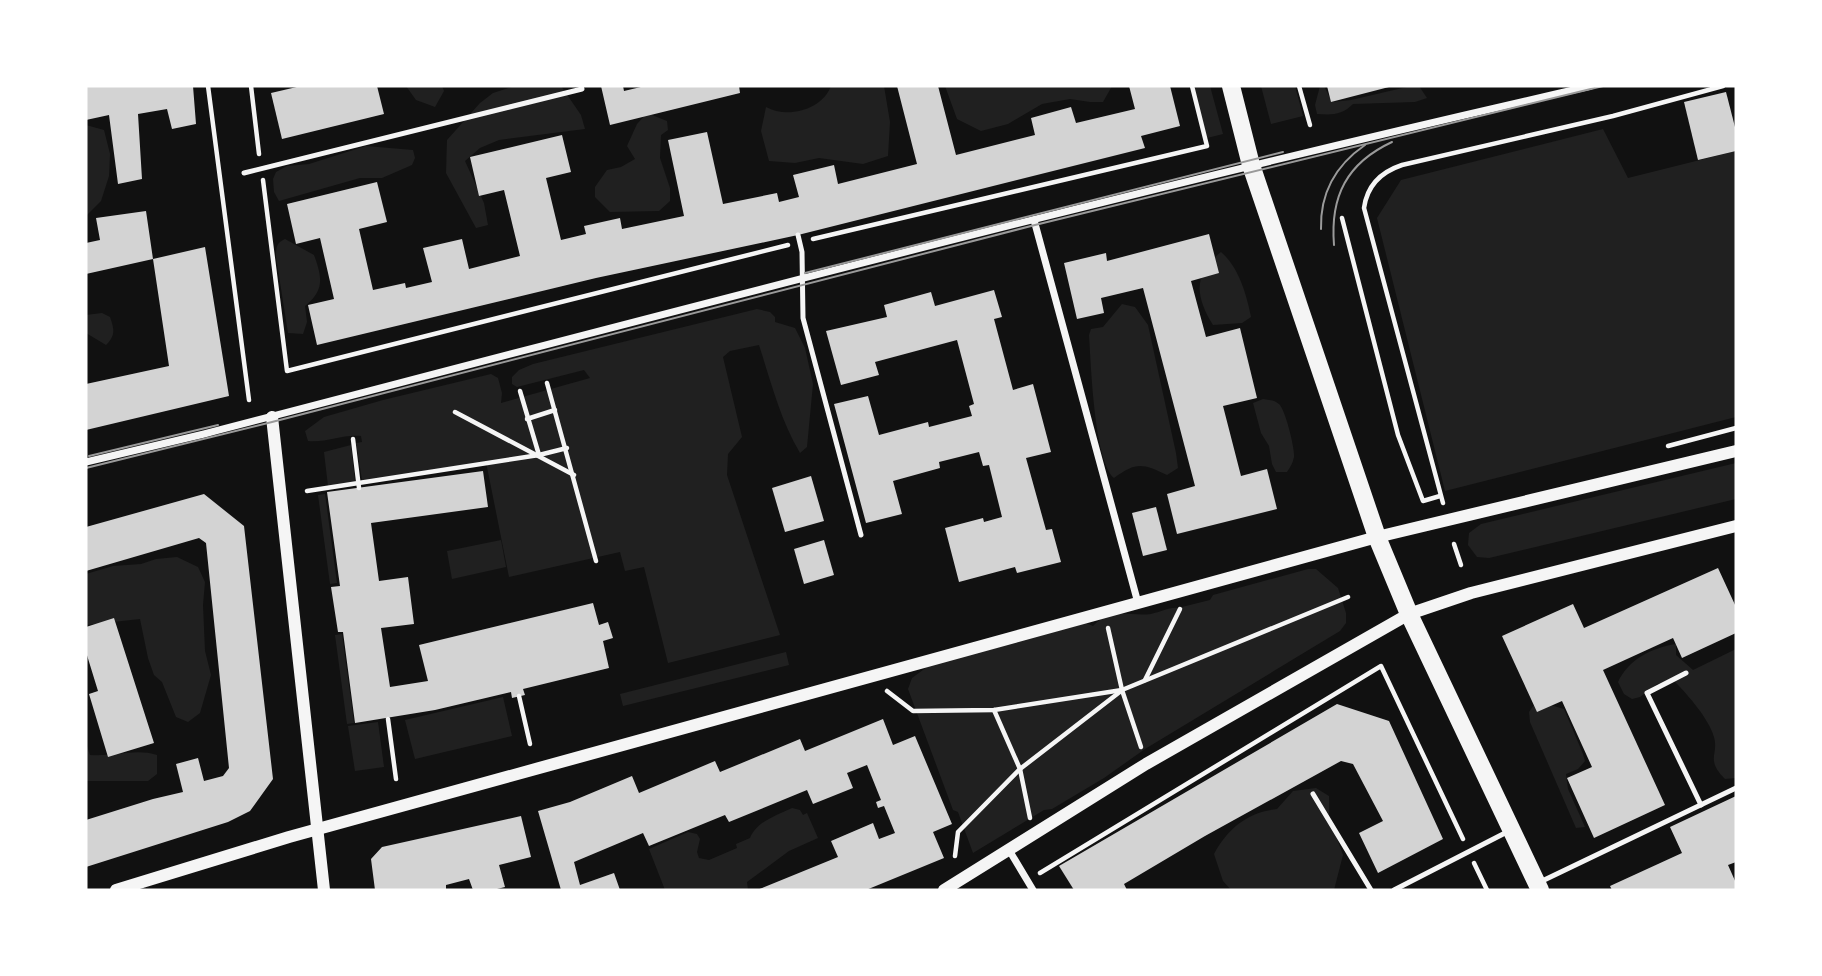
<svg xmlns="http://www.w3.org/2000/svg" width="1822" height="976" font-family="'Exo 2',sans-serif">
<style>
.green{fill:#202020}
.building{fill:#d3d3d3}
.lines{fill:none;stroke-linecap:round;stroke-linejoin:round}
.path{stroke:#f5f5f5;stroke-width:4.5}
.service{stroke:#f5f5f5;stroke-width:5}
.minor{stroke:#f5f5f5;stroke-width:7}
.tertiary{stroke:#f5f5f5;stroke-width:12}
.primary{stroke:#f5f5f5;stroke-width:18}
.tram{stroke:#9a9a9a;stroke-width:2}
</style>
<rect width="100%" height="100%" fill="#111"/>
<g class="green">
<path d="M406 86H442L444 91 435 107 416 100Z"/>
<path d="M515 86H561L581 115 585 129 499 140 480 148 465 161 484 203 488 225 476 228 446 173 447 140 480 103 493 93Z"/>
<path d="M831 86H884L890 122 888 156 863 164 819 158 795 163 769 161 761 131 766 107C787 119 822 110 831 86Z"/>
<path d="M945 86H1112L1103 102H1090L1070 99 1042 104 1008 124 981 131 957 119Z"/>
<path d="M1193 86H1210L1223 134 1207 138Z"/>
<path d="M1261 86H1295L1303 116 1271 124Z"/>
<path d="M1320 86H1324L1332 102 1351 100 1411 86H1419L1427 98 1415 102 1353 104C1342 115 1333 115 1317 114L1315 105Z"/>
<path d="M647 113 667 121 668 130 661 135 660 158 670 188V201L659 211 610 212 595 197V187L607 170 621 167 635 159 627 146 637 124Z"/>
<path d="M86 125 104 130 110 154 109 176 101 201 86 216Z"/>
<path d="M1603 129 1628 178 1736 151V417L1445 491 1377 218 1401 180Z"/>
<path d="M366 146 413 150 415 158 412 165 382 178H360L279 201 274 192 273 179 276 172 287 166 309 164Z"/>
<path d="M285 239 314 255C322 277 325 290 305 306L307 322 303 334 288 333 276 257C276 248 276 243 285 239Z"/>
<path d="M1221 252C1239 268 1246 293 1251 317L1242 323 1213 325C1195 296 1193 274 1221 252Z"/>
<path d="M1122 304 1135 307 1148 325 1176 453 1178 468 1167 475C1142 463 1136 462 1114 478 1094 461 1091 364 1089 335L1091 329 1103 327Z"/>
<path d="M757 309 770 312 775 317V322L795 328 805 348 813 384 807 447 800 453C780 419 771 382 759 345L730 351 723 357 742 437 728 454 727 475 780 635 668 663 644 567 625 571 620 552 509 577 486 462 362 480 356 443 362 442 361 436C343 434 326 443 308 441L305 431 324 417 383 400 491 374 498 378 502 393 501 403 590 378 584 370 517 387 512 384V377L519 370 533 364Z"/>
<path d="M102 313 110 317C114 329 116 335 106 345L86 333V315Z"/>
<path d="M1263 399C1269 400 1274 400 1279 404 1285 409 1295 448 1294 457 1293 463 1290 467 1287 472H1276L1272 464 1269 446 1261 433 1253 403Z"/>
<path d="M351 445 355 482 328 486 324 452Z"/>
<path d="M1736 463V499L1489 558 1477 557 1468 545 1469 533 1481 524Z"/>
<path d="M325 494 337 583 330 584 318 495Z"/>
<path d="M501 540 506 567 452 579 447 551Z"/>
<path d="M177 557 198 567 205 582 203 605 205 651 211 675 200 713 188 722 176 717 162 682 154 675 148 658 140 619 86 625V574L113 566 141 564 156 559Z"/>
<path d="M1308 569H1316L1338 588 1346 613V623L1340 631 1145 749 1104 778 1052 809 1044 810 973 853 958 812 953 810 908 689 912 678 931 664 1012 644 1086 623 1093 626C1112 606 1129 617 1151 614 1161 612 1169 607 1178 608L1210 600 1213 595Z"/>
<path d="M342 634 354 723 347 724 335 635Z"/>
<path d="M1676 644V655L1693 670 1736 649V778L1725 779C1705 759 1719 755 1714 737 1709 719 1688 695 1675 682L1657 684 1640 697 1632 699 1624 694 1618 682C1629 659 1651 648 1676 644Z"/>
<path d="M786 652 789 665 623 706 620 694Z"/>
<path d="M503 697 512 736 415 759 405 720Z"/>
<path d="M1547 704 1564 709 1583 754 1585 761 1578 769 1566 774 1568 789 1585 827 1576 828 1530 722 1529 712 1534 705Z"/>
<path d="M378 722 384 767 355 771 348 726Z"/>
<path d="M86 743 90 755C112 757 136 748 157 755V774L148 781H86Z"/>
<path d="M1316 788 1329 796V816L1343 855 1334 890H1231L1223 881 1214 854C1228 828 1248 812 1277 809L1293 791Z"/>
<path d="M792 808 800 810 803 815 807 813 818 838 789 851 747 882 748 890H665L649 849 688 832 697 834 700 839 697 852 699 858 709 860 737 848 736 844 750 838C757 821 776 816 792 808Z"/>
</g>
<g class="building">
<path d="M86 86H193L196 124 172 129 167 109 138 114 142 179 118 184 109 115 86 120Z"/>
<path d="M301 86H377L384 114 282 139 271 93Z"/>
<path d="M601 86H623L624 91 645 86H739L740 93 610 125Z"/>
<path d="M897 86H938L956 155 1035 135 1031 118 1071 107 1076 123 1135 109 1129 86H1170L1180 126 1141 136 1145 148 798 235 596 278 317 345 308 305 334 299 320 238 296 244 287 204 377 182 387 222 359 229 373 290 405 283 406 288 432 282 423 248 462 239 469 269 520 256 504 190 479 196 470 157 562 135 571 172 546 178 561 240 586 234 584 226 620 218 622 229 684 216 668 140 707 132 723 204 777 193 779 202 799 197 793 175 834 165 838 184 917 164Z"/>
<path d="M1327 86H1388L1389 87 1331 102Z"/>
<path d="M1726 92 1736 131V151L1698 160 1684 102Z"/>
<path d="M146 211 153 259 205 247 229 396 86 430V384L169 366 153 259 86 274V243L100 240 96 218Z"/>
<path d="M1209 234 1219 273 1191 281 1206 337 1240 328 1257 398 1223 406 1241 476 1267 469 1277 509 1177 534 1167 494 1195 486 1143 288 1101 298 1104 313 1077 319 1064 263 1106 253 1107 261Z"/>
<path d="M994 290 1002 317 994 319 1013 390 1033 384 1051 452 1026 458 1046 530 1052 529 1061 562 1017 573 1015 567 959 582 945 528 983 518 984 522 1002 517 989 465 983 466 979 452 939 462 940 468 893 481 902 514 866 523 834 404 868 396 879 435 928 422 929 427 972 416 969 406 974 404 957 340 875 362 879 375 841 385 826 331 887 317 884 305 931 292 935 306Z"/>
<path d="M483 471 488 507 371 523 379 581 408 577 414 624 381 628 390 687 428 681 419 645 593 603 599 625 608 622 613 638 603 641 609 668 523 689 525 695 512 698 511 692 435 710 355 723 343 632H338L331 587 340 586 327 492Z"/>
<path d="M811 476 824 521 785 532 772 488Z"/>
<path d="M204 494 244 526 273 779 250 811 228 822 86 867V820L153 799 183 792 176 764 198 758 204 781 223 776 229 768 206 543 199 538 86 571V527Z"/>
<path d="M1156 507 1167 550 1143 556 1132 513Z"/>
<path d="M824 540 834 575 804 584 794 549Z"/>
<path d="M1718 568 1736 607V633L1682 658 1673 638 1603 670 1665 805 1594 838 1567 778 1592 767 1562 701 1537 712 1502 636 1573 604 1584 628Z"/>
<path d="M114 618 154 743 108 757 89 694 98 691 86 652V627Z"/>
<path d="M1337 704 1389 721 1443 839 1378 873 1359 833 1383 821 1353 764 1341 761 1205 836 1124 884 1127 890H1074L1059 866Z"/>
<path d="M883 719 893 745 915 736 952 824 933 832 944 858 866 890H757L838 857 831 841 873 823 879 839 895 833 884 806 878 808 876 802 881 800 867 765 847 773 853 788 813 804 807 790 729 822 725 815 649 846 643 833 574 862 580 885 614 873 620 890H561L538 811 570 802 632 776 639 793 715 761 720 772 800 739 805 751Z"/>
<path d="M1736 796V862L1728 865 1736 883V890H1612L1610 886 1682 853 1670 827Z"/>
<path d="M521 816 531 857 499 865 505 887 493 890H473L469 879 446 885V890H375L371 859 382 847Z"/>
</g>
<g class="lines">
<g class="path">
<path d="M208 86 249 400"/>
<path d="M251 86 259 154"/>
<path d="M1299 86 1310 125"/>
<path d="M263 180 287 371 788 245"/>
<path d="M1342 218 1398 435 1423 501 1440 496"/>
<path d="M813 239 1207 146 1192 86"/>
<path d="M547 383 596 561"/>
<path d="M520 391 539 455 567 448"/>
<path d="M455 412 574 475"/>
<path d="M527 419 555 410"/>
<path d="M353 439 359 488"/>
<path d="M1668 446 1736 428"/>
<path d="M307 491 539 455"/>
<path d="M1443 503 1364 208C1367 186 1381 172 1402 165L1613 116 1723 86"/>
<path d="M1454 544 1461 565"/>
<path d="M1108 628 1122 690 1141 747"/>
<path d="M1145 680 1180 609"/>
<path d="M887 691 913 711 994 710 1122 690 1348 597"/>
<path d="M519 696 530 744"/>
<path d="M994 710 1020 769 1030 818"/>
<path d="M388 719 396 779"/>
<path d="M955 856 958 832 1020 769 1121 691"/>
<path d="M1474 863 1487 890"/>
<path d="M1040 873 1381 666 1463 839"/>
</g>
<g class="service">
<path d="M244 173 582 89 581 86"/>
<path d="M798 235 802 252 803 318 861 535"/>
<path d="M1686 673 1647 693 1701 805"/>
<path d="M1313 794 1371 890"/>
<path d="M1540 882 1736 788"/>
<path d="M1394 890 1509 831"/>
</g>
<g class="minor">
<path d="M1034 220 1138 603"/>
<path d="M86 462 204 434C665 314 1126 191 1591 86"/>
<path d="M1009 850 1033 890"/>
</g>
<g class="tertiary">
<path d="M272 417 324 890"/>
<path d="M116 890 289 837 1377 537 1736 451"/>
<path d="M944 890 1146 764 1409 614 1471 593 1736 526"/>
</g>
<path class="primary" d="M1231 86 1251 165 1377 537 1409 614 1540 890"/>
<g class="tram">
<path d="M1321 229C1320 193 1336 165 1365 145"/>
<path d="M1334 245C1330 196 1347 163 1392 142"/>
<path d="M805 273 1283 152"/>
<path d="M89 456 218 425"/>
<path d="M86 468 272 422 1035 225 1603 86"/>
</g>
</g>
<rect width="1822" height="976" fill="none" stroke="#ffffff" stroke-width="175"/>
</svg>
